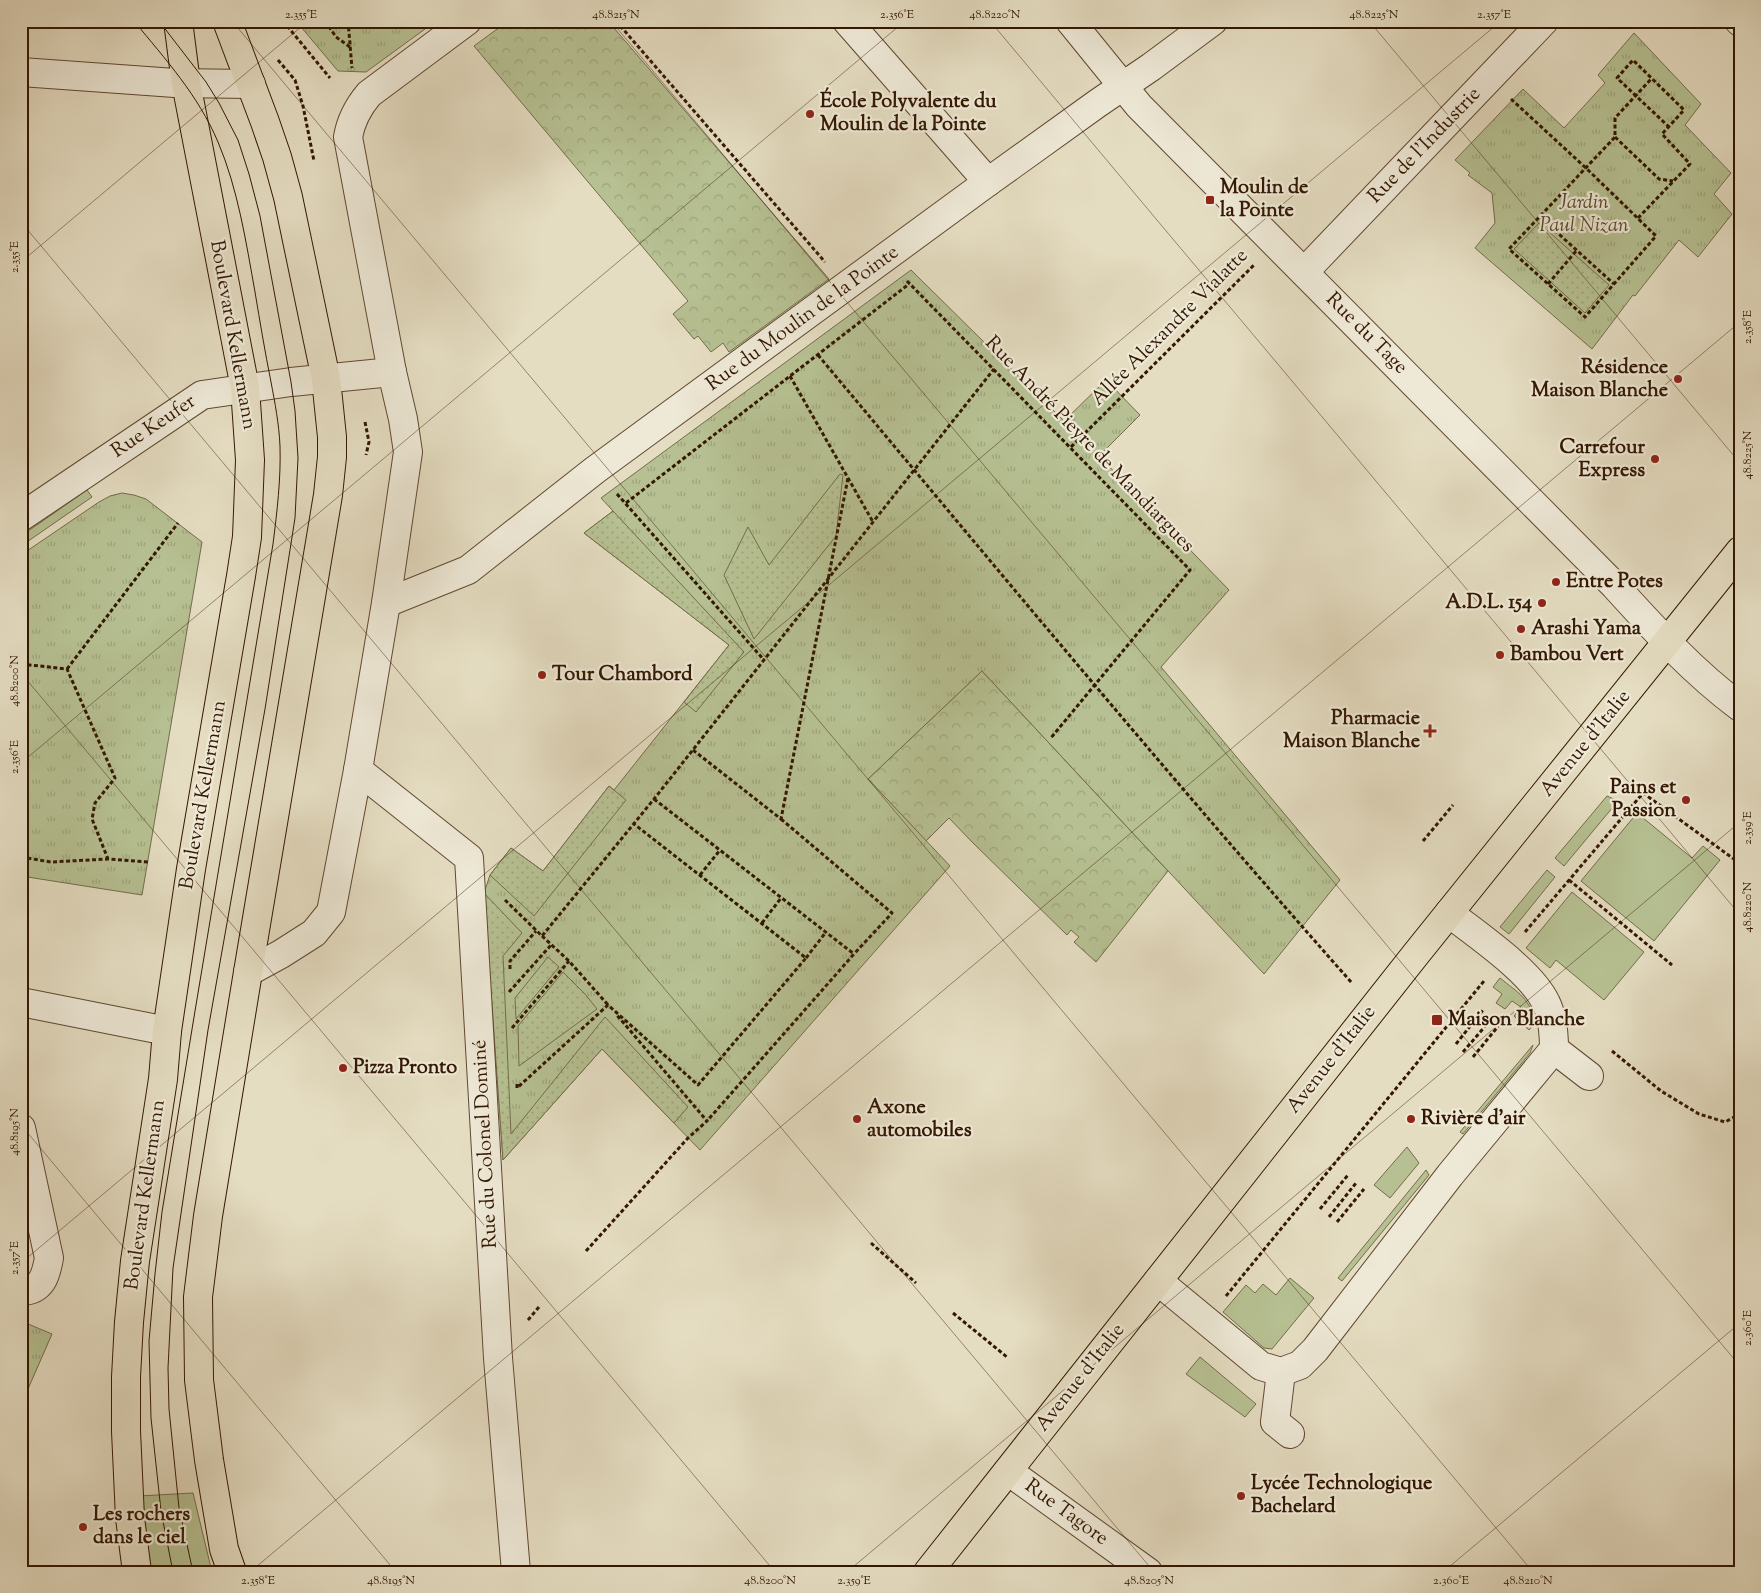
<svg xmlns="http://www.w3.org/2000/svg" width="1761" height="1593" font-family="'Sorts Mill Goudy',serif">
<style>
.grass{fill:#b6c092;stroke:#746c4a}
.forest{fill:url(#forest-crowns);stroke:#746c4a}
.park{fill:url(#park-tufts);stroke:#746c4a}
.garden{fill:url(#garden-dots);stroke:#746c4a}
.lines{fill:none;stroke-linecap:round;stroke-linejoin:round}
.minor-casing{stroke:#604831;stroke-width:30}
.major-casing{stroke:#331701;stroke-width:30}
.path{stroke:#331701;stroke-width:3;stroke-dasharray:4 2.5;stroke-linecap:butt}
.minor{stroke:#eee9d7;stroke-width:28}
.major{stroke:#e5ddc2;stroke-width:28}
.tram{stroke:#331701;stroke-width:1}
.ticks{fill:none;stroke:#331701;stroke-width:1;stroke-opacity:0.45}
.poi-dot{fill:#8f2418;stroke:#eee9d7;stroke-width:2}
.labels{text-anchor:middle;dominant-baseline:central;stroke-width:4.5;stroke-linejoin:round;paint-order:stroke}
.poi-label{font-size:20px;font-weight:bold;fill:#331701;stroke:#eee9d7;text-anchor:start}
.street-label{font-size:20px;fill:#331701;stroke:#eee9d7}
.park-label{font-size:20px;font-style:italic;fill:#5a4a2c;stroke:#eee9d7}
.neatline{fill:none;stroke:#331701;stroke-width:2}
.ticks-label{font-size:12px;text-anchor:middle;fill:#331701}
</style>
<defs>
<pattern id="forest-crowns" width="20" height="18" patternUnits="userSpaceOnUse" patternTransform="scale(1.25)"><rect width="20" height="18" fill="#b6c092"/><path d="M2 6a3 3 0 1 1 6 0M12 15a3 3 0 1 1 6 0" fill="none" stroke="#9da47c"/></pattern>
<pattern id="park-tufts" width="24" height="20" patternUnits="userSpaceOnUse" patternTransform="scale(1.25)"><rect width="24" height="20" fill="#b6c092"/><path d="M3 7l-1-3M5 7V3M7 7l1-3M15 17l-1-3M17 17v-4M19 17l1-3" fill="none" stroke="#9da47c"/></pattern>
<pattern id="garden-dots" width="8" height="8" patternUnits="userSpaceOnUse" patternTransform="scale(1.25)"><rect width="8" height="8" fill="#b6c092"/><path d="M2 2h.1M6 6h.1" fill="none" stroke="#9da47c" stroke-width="1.8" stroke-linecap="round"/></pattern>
</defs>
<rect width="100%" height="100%" fill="#e5ddc2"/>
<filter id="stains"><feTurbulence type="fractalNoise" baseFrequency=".004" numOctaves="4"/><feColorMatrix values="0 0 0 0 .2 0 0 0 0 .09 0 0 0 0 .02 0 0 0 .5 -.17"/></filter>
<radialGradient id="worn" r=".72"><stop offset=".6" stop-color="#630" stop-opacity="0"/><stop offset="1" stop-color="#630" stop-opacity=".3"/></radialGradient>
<g class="grass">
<path d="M87 490 92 497 21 546V536Z"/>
<path d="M1607 796 1618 801 1564 866 1555 858Z"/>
<path d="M1637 813 1692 858 1703 846 1720 860 1654 941 1581 881Z"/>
<path d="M1547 870 1555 877 1509 934 1500 927Z"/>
<path d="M1572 892 1644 952 1604 1000 1556 960 1550 968 1526 948Z"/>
<path d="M1500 978C1517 992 1532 999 1534 1024L1529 1030 1514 1016 1521 1007 1512 1001 1505 1009 1496 1003 1502 994 1493 987Z"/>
<path d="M1533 1045 1530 1053 1463 1134 1460 1132Z"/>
<path d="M1407 1147 1419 1163 1390 1198 1374 1185Z"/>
<path d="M1426 1170 1429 1175 1342 1281 1338 1278Z"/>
<path d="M1290 1278 1314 1298 1272 1349 1264 1348 1223 1312 1246 1285 1255 1293 1263 1284 1276 1295Z"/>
<path d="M1200 1357 1256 1404 1245 1417 1186 1374Z"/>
<path d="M193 1493 212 1572H150L139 1496Z"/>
</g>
<g class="forest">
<path d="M508 21H608L829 279 729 352 723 343 711 352 698 336 694 339 673 314 688 301 474 46Z"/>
<path d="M982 671 1168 871 1096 962 1074 942 1079 937 1071 930 1067 935 972 842 949 818 926 841 868 779Z"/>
</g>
<g class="park">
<path d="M296 21H436L366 72 338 71Z"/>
<path d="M1634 33 1701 104 1685 125 1731 173 1714 194 1732 214 1698 257 1679 240 1635 296 1633 295 1592 349 1475 248 1495 223 1492 193 1468 175 1470 173 1455 160 1523 89 1564 128 1605 83 1598 75Z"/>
<path d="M911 270 1064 421 1106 380 1140 415 1099 456 1229 590 1161 667 1340 880 1264 974 982 671 868 779 950 866 700 1150 602 1049 503 1160 484 893 490 875 511 848 543 871 609 786 614 790 729 645 584 533 613 511 601 498Z"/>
<path d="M122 493 134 495 146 499 202 542 142 895 21 876V555L99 502 110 496Z"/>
<path d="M21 1321 52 1334 21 1405Z"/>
</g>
<g class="garden">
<path d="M1539 223 1609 285 1585 313 1514 249Z"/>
<path d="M840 474 843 475 836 536 754 639 724 575 748 527 769 565Z"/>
<path d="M613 511 744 652 696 712 684 702 729 645 584 533Z"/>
<path d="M609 786 626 800 534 916 490 875 511 848 543 871Z"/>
<path d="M484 893 522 933 503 956 511 1134 605 1017 688 1107 674 1123 602 1049 503 1160Z"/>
<path d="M548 957 559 967 516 1019 515 998Z"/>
<path d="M563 972 585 994 597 1009 519 1066 518 1026Z"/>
</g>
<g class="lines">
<g class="minor-casing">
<g id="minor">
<path d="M847 21 988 182"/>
<path d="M1070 21 1139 106 1615 586C1654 629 1693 672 1740 707"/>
<path d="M1739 21 1740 22"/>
<path d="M21 72 175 83 251 84"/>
<path d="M1305 271 1544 21"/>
<path d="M21 517 202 395 291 382 392 372"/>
<path d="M386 603 468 570 595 470 988 182 1098 103 1151 67 1213 21"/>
<path d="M358 770 469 858 498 1358 516 1572"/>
<path d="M248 972 281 954 314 933 331 912 358 770 386 603 408 452 403 419 392 372 348 137C351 120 358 107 369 94L467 21"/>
<path d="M21 1002 167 1031"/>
<path d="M1554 1049 1589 1076"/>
<path d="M21 1128 49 1258C46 1275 42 1291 21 1291"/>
<path d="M1158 1281 1261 1366 1281 1372 1300 1365 1315 1350 1450 1175 1554 1049C1554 1033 1553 1017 1546 1003 1531 971 1477 935 1449 913"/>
<path d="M1281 1372 1275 1422 1290 1434"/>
<path d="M1008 1471 1148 1572"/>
</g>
</g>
<g class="major-casing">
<g id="major">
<path d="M227 21 265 122 277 157 288 197 326 379 332 437V457L328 495 248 972 208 1216 198 1297 199 1380 209 1460 224 1549 232 1572"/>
<path d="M137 1572 130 1518 126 1431V1377L129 1322 135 1261 163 1079 167 1031 191 869 241 576 247 537 250 460 245 388 186 83 178 21"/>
<path d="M928 1572 1416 954 1740 551"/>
</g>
</g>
<g class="path">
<path d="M283 21 330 78"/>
<path d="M325 21 336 37 350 47"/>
<path d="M348 21 352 68"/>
<path d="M616 21 825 262"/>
<path d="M278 60 295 80 303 106 314 161"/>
<path d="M1511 99 1587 169 1656 236 1585 317 1509 249 1615 137V118L1652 78"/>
<path d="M1615 137 1659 179 1673 181"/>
<path d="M1540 217 1614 284"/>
<path d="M1638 218 1690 164 1662 134 1684 110 1633 60 1617 78 1668 126"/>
<path d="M907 281 1190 570 1050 739"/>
<path d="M1548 284 1577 250"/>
<path d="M818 355C994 565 1169 777 1352 983"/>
<path d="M790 376 873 522"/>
<path d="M365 422 369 442 366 455"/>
<path d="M1071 447 1254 265"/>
<path d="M617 494 764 660"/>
<path d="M626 503 909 284"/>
<path d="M21 664 67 669 115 778 95 803 92 819 108 859"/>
<path d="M67 669 178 523"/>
<path d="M693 750 781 819 848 478"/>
<path d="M654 799 854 954 707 1121"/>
<path d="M781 819 892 913 854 954"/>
<path d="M1423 841 1453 805"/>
<path d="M21 857 51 862 108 859 148 862"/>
<path d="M700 875 720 850"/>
<path d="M1569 880 1672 965"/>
<path d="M505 900 542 936 654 799 994 369"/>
<path d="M762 923 781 898"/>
<path d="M1525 932 1643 793 1738 862"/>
<path d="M542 936 569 961 609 1006"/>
<path d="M806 958 826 932"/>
<path d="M510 969V961L536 931"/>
<path d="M509 992 551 945"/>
<path d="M512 1028 569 961"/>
<path d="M1456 1044 1483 1010"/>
<path d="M1612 1051 1661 1091 1699 1114 1725 1122 1740 1114"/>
<path d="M1463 1052 1494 1016"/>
<path d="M1473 1057 1500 1024"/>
<path d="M517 1084V1088L608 1005 698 1085 806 958 634 824"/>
<path d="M1320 1209 1348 1175"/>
<path d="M1329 1217 1356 1183"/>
<path d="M1337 1222 1364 1189"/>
<path d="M871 1243 916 1283"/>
<path d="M586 1251 688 1138 707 1121 616 1014"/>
<path d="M1226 1296 1484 981"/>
<path d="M953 1313 1007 1357"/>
<path d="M528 1320 539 1307"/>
</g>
<use href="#minor" class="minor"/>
<use href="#major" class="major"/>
<g class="tram">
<path d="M134 21C166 60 198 95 218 142 238 189 246 242 255 292 260 322 265 352 271 382 275 403 279 424 280 446 281 479 277 512 273 544L196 1005 162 1212 155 1274 149 1341 151 1418 161 1511 173 1572"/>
<path d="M159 21 206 82 219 103 238 140 249 174 260 216 291 382 295 411 298 458 295 518 265 709 208 1030 173 1268 168 1368 169 1409 179 1508 193 1572"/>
</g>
</g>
<path class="ticks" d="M232 21 1533 1572M611 21 1740 1366M990 21 1740 915M1369 21 1740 463M21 222 1154 1572M21 262 308 21M21 673 775 1572M21 763 905 21M21 1125 396 1572M21 1263 1501 21M250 1572 1740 322M847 1572 1740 822M1443 1572 1740 1323"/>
<g class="poi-dot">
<circle cx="810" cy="114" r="5"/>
<rect x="1205" y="195" width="10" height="10" rx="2.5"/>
<circle cx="1678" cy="379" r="5"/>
<circle cx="1655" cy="459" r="5"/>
<circle cx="1556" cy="582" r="5"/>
<circle cx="1542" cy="603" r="5"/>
<circle cx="1521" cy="629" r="5"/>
<circle cx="1500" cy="655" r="5"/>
<circle cx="542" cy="675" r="5"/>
<path d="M1427.5 723.5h5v5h5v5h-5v5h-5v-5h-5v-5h5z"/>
<circle cx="1686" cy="800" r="5"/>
<rect x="1431" y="1014" width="12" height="12" rx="2.5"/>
<circle cx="343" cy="1068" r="5"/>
<circle cx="857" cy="1119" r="5"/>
<circle cx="1411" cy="1119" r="5"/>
<circle cx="1241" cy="1496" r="5"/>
<circle cx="83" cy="1527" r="5"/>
</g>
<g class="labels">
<g class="poi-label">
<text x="820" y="102">École Polyvalente du<tspan x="820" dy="23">Moulin de la Pointe</tspan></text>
<text x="1220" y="188">Moulin de<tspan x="1220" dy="23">la Pointe</tspan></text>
<text x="1668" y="368" text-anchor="end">Résidence<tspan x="1668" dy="23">Maison Blanche</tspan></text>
<text x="1645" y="448" text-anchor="end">Carrefour<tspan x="1645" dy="23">Express</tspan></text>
<text x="1566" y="582">Entre Potes</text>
<text x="1532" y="603" text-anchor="end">A.D.L. 154</text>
<text x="1531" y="629">Arashi Yama</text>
<text x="1510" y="655">Bambou Vert</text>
<text x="552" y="675">Tour Chambord</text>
<text x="1420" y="719" text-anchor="end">Pharmacie<tspan x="1420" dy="23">Maison Blanche</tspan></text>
<text x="1676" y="788" text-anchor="end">Pains et<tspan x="1676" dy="23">Passion</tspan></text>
<text x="1448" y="1020">Maison Blanche</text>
<text x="353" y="1068">Pizza Pronto</text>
<text x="867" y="1108">Axone<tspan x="867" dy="23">automobiles</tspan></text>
<text x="1421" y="1119">Rivière d'air</text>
<text x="1251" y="1484">Lycée Technologique<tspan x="1251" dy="23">Bachelard</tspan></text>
<text x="93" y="1515">Les rochers<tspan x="93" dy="23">dans le ciel</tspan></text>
</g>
<g class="street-label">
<text transform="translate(1425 146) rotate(-46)">Rue de l'Industrie</text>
<text transform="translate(803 319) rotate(-36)">Rue du Moulin de la Pointe</text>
<text transform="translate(1170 328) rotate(-45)">Allée Alexandre Vialatte</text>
<text transform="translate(1366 334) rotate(45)">Rue du Tage</text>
<text transform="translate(232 335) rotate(80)">Boulevard Kellermann</text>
<text transform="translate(154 427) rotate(-34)">Rue Keufer</text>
<text transform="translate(1089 445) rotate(46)">Rue André Pieyre de Mandiargues</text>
<text transform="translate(1586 744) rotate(-51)">Avenue d'Italie</text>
<text transform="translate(204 795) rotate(-80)">Boulevard Kellermann</text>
<text transform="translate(1332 1060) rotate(-52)">Avenue d'Italie</text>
<text transform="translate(486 1144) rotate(-93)">Rue du Colonel Dominé</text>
<text transform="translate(146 1195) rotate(-82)">Boulevard Kellermann</text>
<text transform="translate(1081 1378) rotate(-52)">Avenue d'Italie</text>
<text transform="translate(1066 1513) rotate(36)">Rue Tagore</text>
</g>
<g class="park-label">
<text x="1584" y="203">Jardin<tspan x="1584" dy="23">Paul Nizan</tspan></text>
</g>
</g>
<rect width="1761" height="1593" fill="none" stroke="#e5ddc2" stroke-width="55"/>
<rect x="28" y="28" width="1706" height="1538" class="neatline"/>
<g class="ticks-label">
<text x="301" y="18">2.355°E</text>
<text x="616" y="18">48.8215°N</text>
<text x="897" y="18">2.356°E</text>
<text x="995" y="18">48.8220°N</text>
<text x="1374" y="18">48.8225°N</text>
<text x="1494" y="18">2.357°E</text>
<text transform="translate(14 257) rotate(-90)" y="4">2.355°E</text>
<text transform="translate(1747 327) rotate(-90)" y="4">2.358°E</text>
<text transform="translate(1747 455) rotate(-90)" y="4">48.8225°N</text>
<text transform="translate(14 681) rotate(-90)" y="4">48.8200°N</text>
<text transform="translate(14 757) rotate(-90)" y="4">2.356°E</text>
<text transform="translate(1747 828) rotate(-90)" y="4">2.359°E</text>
<text transform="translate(1747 907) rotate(-90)" y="4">48.8220°N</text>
<text transform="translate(14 1132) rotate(-90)" y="4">48.8195°N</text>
<text transform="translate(14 1258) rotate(-90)" y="4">2.357°E</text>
<text transform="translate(1747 1328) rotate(-90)" y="4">2.360°E</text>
<text x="258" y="1584">2.358°E</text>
<text x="391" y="1584">48.8195°N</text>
<text x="770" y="1584">48.8200°N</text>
<text x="854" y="1584">2.359°E</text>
<text x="1149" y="1584">48.8205°N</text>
<text x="1451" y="1584">2.360°E</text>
<text x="1528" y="1584">48.8210°N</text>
</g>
<rect width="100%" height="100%" filter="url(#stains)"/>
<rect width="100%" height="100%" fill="url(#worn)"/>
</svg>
